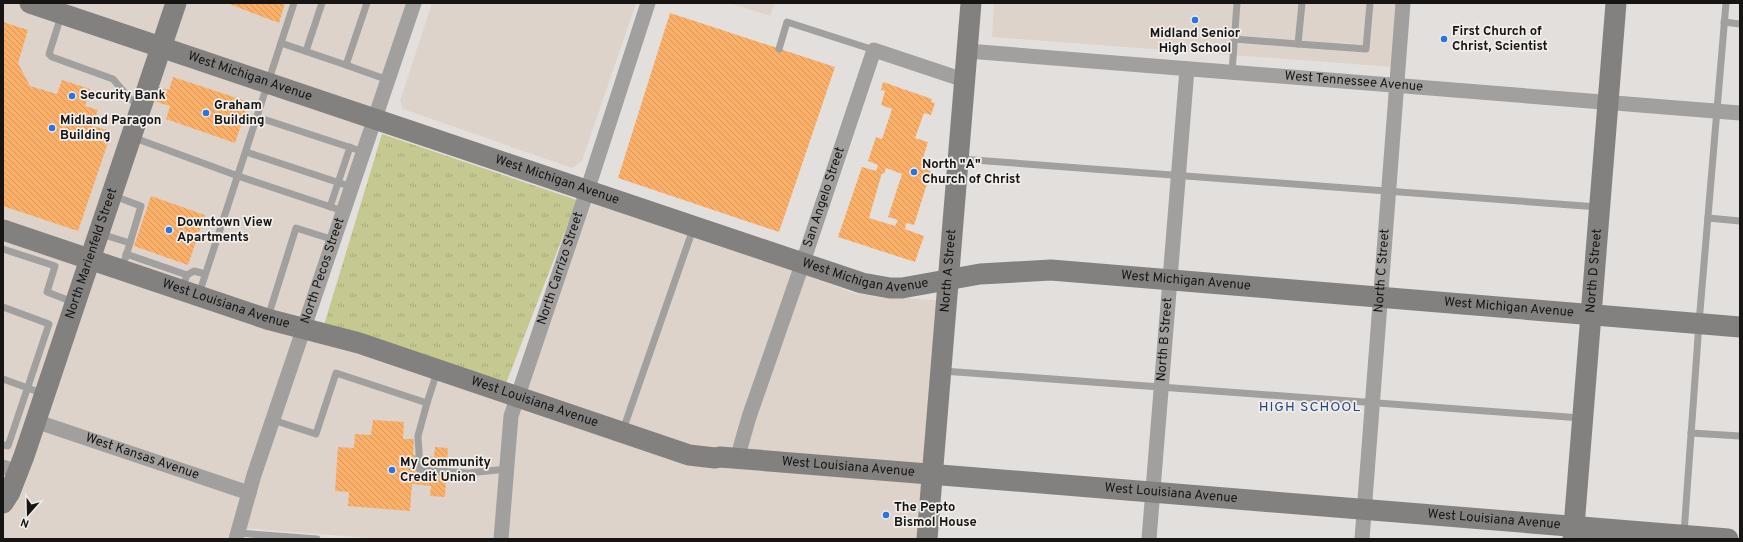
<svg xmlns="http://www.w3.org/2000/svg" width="1743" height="542" font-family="Overpass,sans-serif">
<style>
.built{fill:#ddd3cb}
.grass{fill:url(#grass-tufts)}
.building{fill:url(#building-back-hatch);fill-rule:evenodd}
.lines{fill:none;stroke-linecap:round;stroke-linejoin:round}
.lane{stroke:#a1a09f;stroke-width:7}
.street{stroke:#a1a09f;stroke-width:15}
.secondary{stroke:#83817f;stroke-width:21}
.poi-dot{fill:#2675e0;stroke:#f0edea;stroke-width:1.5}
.labels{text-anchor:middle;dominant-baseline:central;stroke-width:3.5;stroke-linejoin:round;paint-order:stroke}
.poi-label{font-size:13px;font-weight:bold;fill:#161514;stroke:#f0edea;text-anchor:start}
.street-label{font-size:13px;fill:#161514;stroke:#f0edea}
.neighbourhood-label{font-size:14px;letter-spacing:1px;fill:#22477d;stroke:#f0edea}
</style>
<defs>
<pattern id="grass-tufts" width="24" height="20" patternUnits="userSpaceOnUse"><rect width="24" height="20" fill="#c5c890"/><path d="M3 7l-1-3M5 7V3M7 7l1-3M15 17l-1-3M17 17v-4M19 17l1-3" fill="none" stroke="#a8ab7b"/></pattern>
<pattern id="building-back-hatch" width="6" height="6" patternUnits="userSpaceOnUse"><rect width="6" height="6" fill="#fbb06a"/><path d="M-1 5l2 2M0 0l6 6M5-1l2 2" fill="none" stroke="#d6965b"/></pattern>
</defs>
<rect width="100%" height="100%" fill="#e3dfdd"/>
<g class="built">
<path d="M3 3H413L303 332 514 404 586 192 856 294 946 301 933 539H382L240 528 236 539H3Z"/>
<path d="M432 3H636L582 161 572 168 403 109 400 101Z"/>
<path d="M729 3H775L770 16Z"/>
<path d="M994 3H1399L1394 67 992 37Z"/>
</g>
<path class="grass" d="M382 134 577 200 505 386 324 325Z"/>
<g class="building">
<path d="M227 3H285L279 23Z"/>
<path d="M670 13 835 67 779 232 618 178Z"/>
<path d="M3 22 28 30 18 63 30 86 57 94 62 80 90 89 85 106 98 110 92 126 112 131 78 231 3 206Z"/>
<path d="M173 77 249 102 235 143 166 119 170 106 154 101 159 87 169 90Z"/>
<path d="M883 82 932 99 931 102 935 103 931 115 924 113 915 138 928 142 922 161 929 164 927 170 931 171 914 225 906 223 905 229 924 236 915 262 838 237 862 167 876 171 878 165 868 161 876 137 882 139 892 109 881 105 885 91 881 90ZM886 168 902 174 888 217 898 220 895 226 869 218 882 173 884 174Z"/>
<path d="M151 196 205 215 188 265 134 246Z"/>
<path d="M373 420 404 422 403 439H414L413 455 434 457 435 447 448 448 445 497 430 496 431 486 412 484 410 511 348 506 349 492 335 491 338 447 354 448 355 434 371 435Z"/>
</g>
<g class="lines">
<g class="lane">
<path d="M1302 3 1298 44 1366 49 1370 3"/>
<path d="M61 16 49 54 52 57 113 79 131 100 141 103"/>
<path d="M1724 22 1740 24"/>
<path d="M1234 39 1298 44"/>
<path d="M281 43 346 65 367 3"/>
<path d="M779 49 787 22 874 50"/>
<path d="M306 51 322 3"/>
<path d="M346 65 388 80"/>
<path d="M1232 72 1237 3"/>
<path d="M257 117 364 152"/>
<path d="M132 137 238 176 343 211"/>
<path d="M246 152 352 187"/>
<path d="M960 159 1598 207"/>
<path d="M114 196 141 206 130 243"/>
<path d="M330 207 350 147"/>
<path d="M1708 218 1740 221"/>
<path d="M101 234 130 243 122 269"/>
<path d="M3 249 55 266 47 292 73 302"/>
<path d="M126 254 187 275"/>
<path d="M182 289 187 275 194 271 205 274"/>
<path d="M199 294 294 3"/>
<path d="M3 307 49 324 8 446 3 445"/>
<path d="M268 317 296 228 334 240"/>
<path d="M943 371 1581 418"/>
<path d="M3 379 44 394"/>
<path d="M427 403 418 436 420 470 468 473 507 469"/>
<path d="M273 420 316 434 336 373 427 403 437 372"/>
<path d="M623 430 693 229"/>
<path d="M1691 433 1740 436"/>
<path d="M238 533 317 539"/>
<path d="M1684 533 1699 323 1726 3"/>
</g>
<g class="street">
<path id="s1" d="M967 51 1740 113"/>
<path id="s2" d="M35 421 249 493"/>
<path id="s3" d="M737 459 749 417 803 262 874 50 964 80"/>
<path d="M3 467 18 472"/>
<path id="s4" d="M236 539 254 475 414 3"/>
<path id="s5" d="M501 539 511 416 587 191 648 3"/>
<path id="s6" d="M1149 539 1187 69"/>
<path id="s7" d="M1362 539 1403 3"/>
</g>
<g class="secondary">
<path id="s8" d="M30 3 862 283 890 288H902L980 274 1051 270 1740 327"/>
<path id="s9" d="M3 230 267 319 359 343 689 455 715 458 720 457 1728 539"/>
<path id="s10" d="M3 503 10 492 24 456 176 3"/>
<path id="s11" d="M927 539 971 3"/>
<path id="s12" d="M1573 539 1616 3"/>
</g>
</g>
<g class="poi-dot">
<circle cx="1195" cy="20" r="4"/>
<circle cx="1444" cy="39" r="4"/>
<circle cx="72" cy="96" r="4"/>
<circle cx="206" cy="113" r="4"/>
<circle cx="52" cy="128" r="4"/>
<circle cx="914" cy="172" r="4"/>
<circle cx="169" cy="230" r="4"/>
<circle cx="392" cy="470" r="4"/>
<circle cx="886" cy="515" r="4"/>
</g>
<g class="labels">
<g class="poi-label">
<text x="1452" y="32">First Church of<tspan x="1452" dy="15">Christ, Scientist</tspan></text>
<text x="1195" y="34" text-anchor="middle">Midland Senior<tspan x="1195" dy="15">High School</tspan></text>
<text x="80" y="96">Security Bank</text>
<text x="214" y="106">Graham<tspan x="214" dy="15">Building</tspan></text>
<text x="60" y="121">Midland Paragon<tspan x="60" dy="15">Building</tspan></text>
<text x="922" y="165">North "A"<tspan x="922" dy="15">Church of Christ</tspan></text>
<text x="177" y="223">Downtown View<tspan x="177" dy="15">Apartments</tspan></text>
<text x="400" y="463">My Community<tspan x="400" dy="15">Credit Union</tspan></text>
<text x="894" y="508">The Pepto<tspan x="894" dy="15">Bismol House</tspan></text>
</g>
<g class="street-label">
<text stroke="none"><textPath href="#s8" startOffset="232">West Michigan Avenue</textPath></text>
<text stroke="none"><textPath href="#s1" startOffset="388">West Tennessee Avenue</textPath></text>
<text stroke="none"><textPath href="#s8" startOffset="556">West Michigan Avenue</textPath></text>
<text stroke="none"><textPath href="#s3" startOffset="276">San Angelo Street</textPath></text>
<text stroke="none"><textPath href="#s10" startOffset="265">North Marienfeld Street</textPath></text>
<text stroke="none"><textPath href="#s5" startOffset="279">North Carrizo Street</textPath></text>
<text stroke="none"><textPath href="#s4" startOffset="282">North Pecos Street</textPath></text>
<text stroke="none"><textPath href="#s8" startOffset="880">West Michigan Avenue</textPath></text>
<text stroke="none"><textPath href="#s11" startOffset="269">North A Street</textPath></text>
<text stroke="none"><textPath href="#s7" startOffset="269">North C Street</textPath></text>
<text stroke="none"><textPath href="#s12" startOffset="269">North D Street</textPath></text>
<text stroke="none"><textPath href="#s8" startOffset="1204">West Michigan Avenue</textPath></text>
<text stroke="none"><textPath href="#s9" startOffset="235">West Louisiana Avenue</textPath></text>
<text stroke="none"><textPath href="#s8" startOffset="1528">West Michigan Avenue</textPath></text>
<text stroke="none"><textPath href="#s6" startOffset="200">North B Street</textPath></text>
<text stroke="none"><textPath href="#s9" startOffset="559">West Louisiana Avenue</textPath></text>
<text stroke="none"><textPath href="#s2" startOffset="113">West Kansas Avenue</textPath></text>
<text stroke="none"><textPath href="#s9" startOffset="882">West Louisiana Avenue</textPath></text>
<text stroke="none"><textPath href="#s9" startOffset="1206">West Louisiana Avenue</textPath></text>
<text stroke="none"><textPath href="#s9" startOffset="1530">West Louisiana Avenue</textPath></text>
</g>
<g class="neighbourhood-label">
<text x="1310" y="407">HIGH SCHOOL</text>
</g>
</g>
<rect width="1743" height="542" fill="none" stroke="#161514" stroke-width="8"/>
<g transform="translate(28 514) rotate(200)" stroke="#f0edea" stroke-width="3" paint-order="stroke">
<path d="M0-3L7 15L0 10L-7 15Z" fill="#161514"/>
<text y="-6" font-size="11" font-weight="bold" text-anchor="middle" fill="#161514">N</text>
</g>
</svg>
